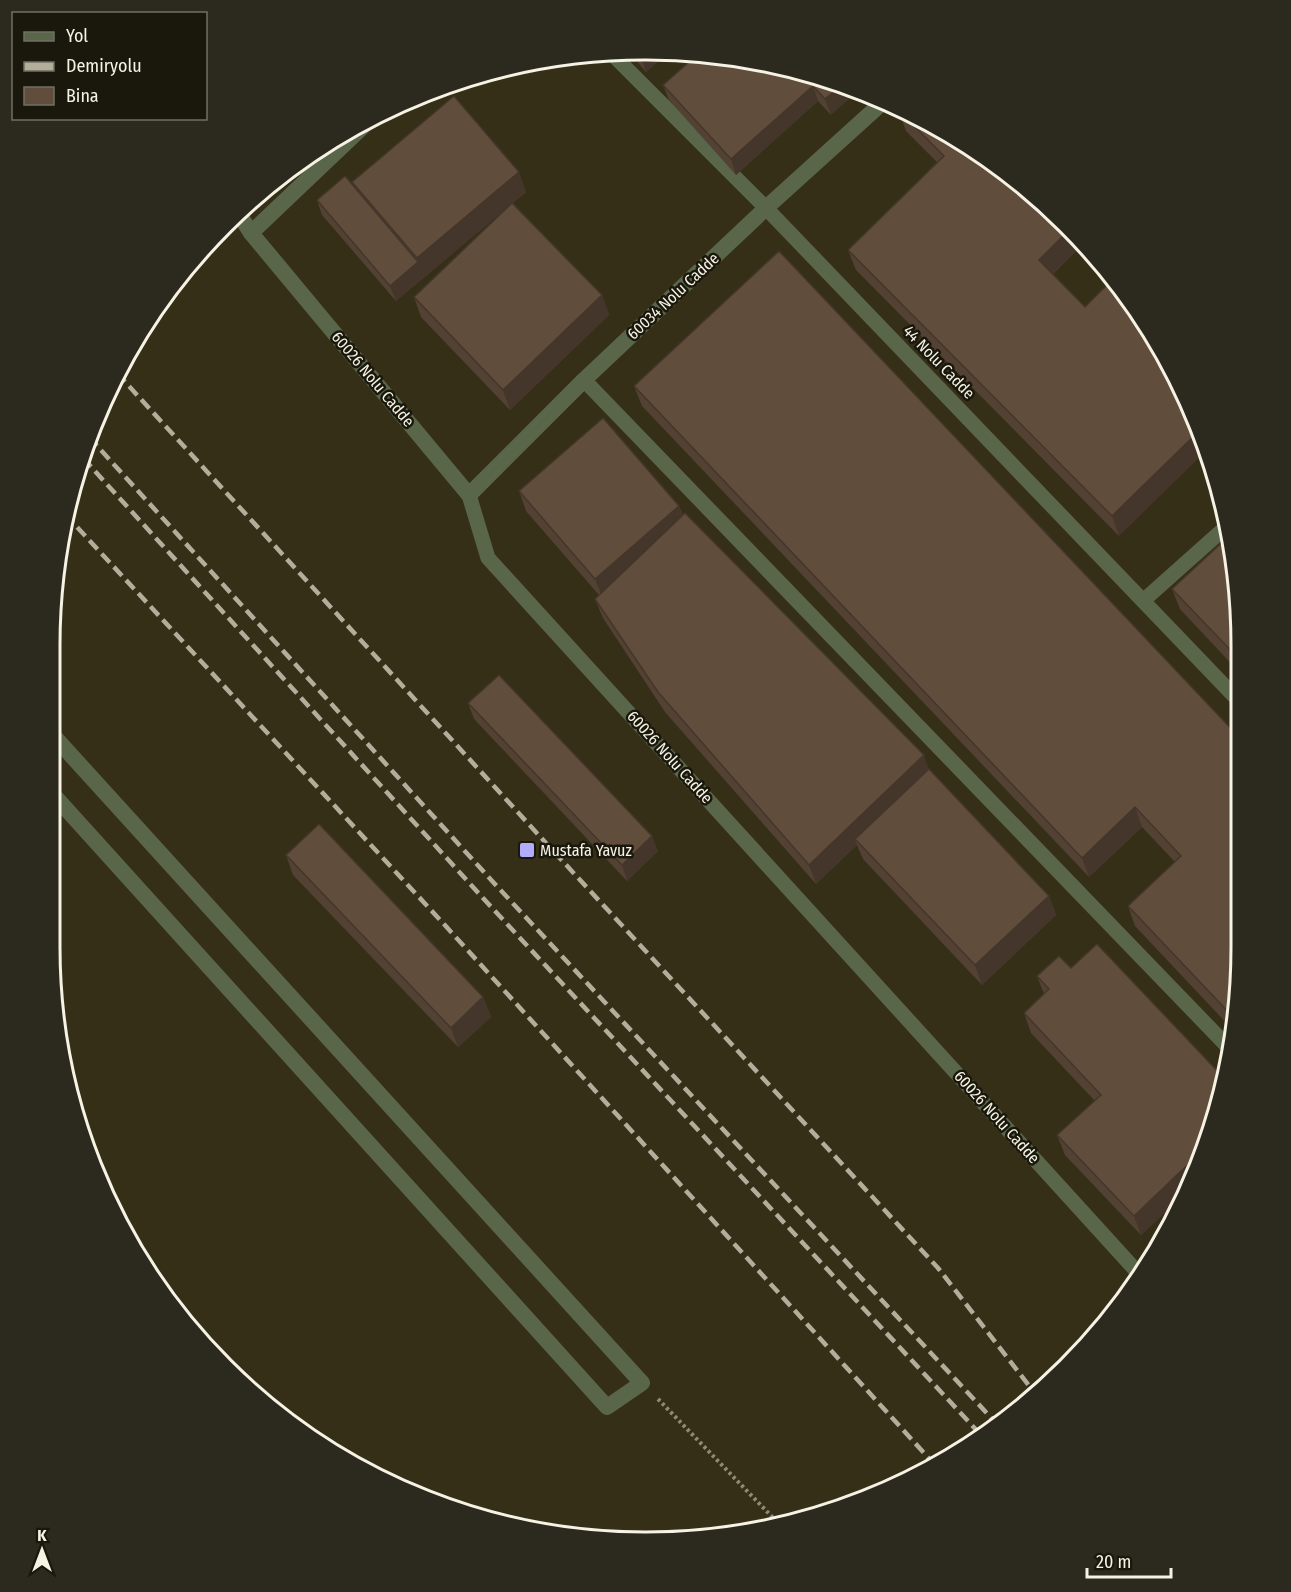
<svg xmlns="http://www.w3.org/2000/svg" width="1291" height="1592" font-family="'Fira Sans Condensed',sans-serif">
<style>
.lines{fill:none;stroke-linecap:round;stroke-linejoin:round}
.path{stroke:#8f8976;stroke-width:4;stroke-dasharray:3 3;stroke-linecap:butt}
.service{stroke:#59664a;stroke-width:15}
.minor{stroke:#59664a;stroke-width:16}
.tertiary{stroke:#59664a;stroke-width:16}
.rail{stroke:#b3ad9c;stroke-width:4.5;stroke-dasharray:12 6;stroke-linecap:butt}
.wall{fill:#534234}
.shaded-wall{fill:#44362a}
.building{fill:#614d3c;stroke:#44362a;stroke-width:1.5}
.poi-dot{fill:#b1adfa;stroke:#1a180d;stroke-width:2}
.labels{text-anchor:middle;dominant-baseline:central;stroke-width:5;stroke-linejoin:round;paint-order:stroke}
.street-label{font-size:16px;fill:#f6f2e4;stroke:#1a180d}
.poi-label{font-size:16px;fill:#f6f2e4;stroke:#1a180d;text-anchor:start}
.rim{fill:none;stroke:#f6f2e4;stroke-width:3}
</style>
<rect width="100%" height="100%" fill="#362f18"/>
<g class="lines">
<path class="path" d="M658 1399 780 1525"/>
<g class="service">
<path d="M609 51 766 208 1240 702"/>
<path d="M584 380 1230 1049"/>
<path d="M469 495 488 558 1140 1275"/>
<path d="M1144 600 1227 526"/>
</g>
<g class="minor">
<path d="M239 214 251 233 469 495 584 380 766 208 883 102"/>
<path d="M251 233 373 117"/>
</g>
<path class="tertiary" d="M50 791 607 1407 642 1383 50 732"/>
<g class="rail">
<path d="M117 373 545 842 938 1268 1037 1396"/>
<path d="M89 437 493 882 996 1423"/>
<path d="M83 458 482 897 980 1434"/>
<path d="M65 514 442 922 934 1464"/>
</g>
</g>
<g class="wall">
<path d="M628 51 668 53 646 72Z"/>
<path d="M837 81 831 115 818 101 736 175 669 100 663 85Z"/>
<path d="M899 111 1038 197 1083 244 1053 274 1119 536 856 270 848 250 937 162 906 131Z"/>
<path d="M352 182 526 192 513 203 602 295 609 315 510 410 421 317 414 297 508 207 396 301 322 215 317 200 354 186Z"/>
<path d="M634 386 1240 738V985L1233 1030 1135 926 1128 906 1175 862 1142 827 1089 877 642 406Z"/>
<path d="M519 491 679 506 683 515 929 770 1049 896 1056 915 982 985 863 859 857 845 816 884 665 712 603 618 595 599 599 595 526 511Z"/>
<path d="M1172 589 1240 607V673L1180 609Z"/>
<path d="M468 703 658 851 627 881 474 719Z"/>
<path d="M286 855 483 997 491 1017 458 1047 293 875Z"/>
<path d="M1071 968 1221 1100 1187 1192 1141 1235 1065 1155 1057 1135 1095 1101 1031 1033 1024 1013 1044 994 1037 976Z"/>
</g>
<g class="shaded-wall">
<path d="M646 52 668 53 646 72 641 57Z"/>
<path d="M843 84 858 91 831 115 825 99Z"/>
<path d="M813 86 818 101 736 175 731 159Z"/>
<path d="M519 172 526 192 396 301 390 286 418 262 417 258Z"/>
<path d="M1069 230 1083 244 1046 280 1039 260Z"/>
<path d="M602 295 609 315 510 410 503 390Z"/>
<path d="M1199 431 1206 451 1119 536 1112 516Z"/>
<path d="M679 506 687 526 603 599 595 579Z"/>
<path d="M924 755 931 775 855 839 857 845 816 884 809 865Z"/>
<path d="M1135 807 1142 827 1089 877 1082 858Z"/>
<path d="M652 836 658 851 627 881 622 865Z"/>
<path d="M1049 896 1056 915 982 985 975 965Z"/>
<path d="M483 997 491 1017 458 1047 451 1028Z"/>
<path d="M1202 1151 1187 1192 1141 1235 1134 1216Z"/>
</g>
<g class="building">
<path d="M636 52H646L641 57Z"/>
<path d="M698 54 723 55 837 81 843 84 825 99 813 86 731 159 663 85Z"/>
<path d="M454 96 519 172 417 258 352 182Z"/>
<path d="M900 110 943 129 1038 197 1069 230 1039 260 1085 307 1114 278 1118 282 1180 382 1199 431 1112 516 848 250 944 156 899 111Z"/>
<path d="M345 176 418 262 390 286 317 200Z"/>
<path d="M512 203 602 295 503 390 414 297Z"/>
<path d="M779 251 1240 738V985L1235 1019 1128 906 1181 856 1135 807 1082 858 634 386Z"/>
<path d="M603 418 679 506 595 579 519 491Z"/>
<path d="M685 513 924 755 809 865 658 692 595 599Z"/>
<path d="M1229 536 1240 607V660L1172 589Z"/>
<path d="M499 675 652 836 622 865 468 703Z"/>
<path d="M929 769 1049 896 975 965 855 839Z"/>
<path d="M319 824 483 997 451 1028 286 855Z"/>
<path d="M1097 944 1225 1079 1221 1100 1202 1151 1134 1216 1057 1135 1101 1095 1024 1013 1049 989 1037 976 1059 956 1071 968Z"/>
</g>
<rect class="poi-dot" x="519" y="842" width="16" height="16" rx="3"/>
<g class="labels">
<g class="street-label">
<text transform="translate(673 296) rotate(-43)">60034 Nolu Cadde</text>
<text transform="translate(939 362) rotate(46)">44 Nolu Cadde</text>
<text transform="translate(373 379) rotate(50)">60026 Nolu Cadde</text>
<text transform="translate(670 757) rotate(48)">60026 Nolu Cadde</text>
<text transform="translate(997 1117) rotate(48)">60026 Nolu Cadde</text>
</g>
<g class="poi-label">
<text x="540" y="850">Mustafa Yavuz</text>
</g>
</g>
<path d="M0 0H1291V1592H0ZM645 60H646A585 585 0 0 1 1231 645V947A585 585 0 0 1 646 1532H645A585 585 0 0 1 60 947V645A585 585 0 0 1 645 60Z" fill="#2c291e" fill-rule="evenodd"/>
<path class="rim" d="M645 60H646A585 585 0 0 1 1231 645V947A585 585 0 0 1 646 1532H645A585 585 0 0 1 60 947V645A585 585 0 0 1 645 60Z"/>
<rect x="12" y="12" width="195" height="108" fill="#1a180d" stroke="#726f63" stroke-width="1.5"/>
<rect x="24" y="32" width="30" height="9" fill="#59664a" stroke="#726f63" stroke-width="1.5"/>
<text x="66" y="42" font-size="18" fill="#f6f2e4">Yol</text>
<rect x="24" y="62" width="30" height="9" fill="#b3ad9c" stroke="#726f63" stroke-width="1.5"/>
<text x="66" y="72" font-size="18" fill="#f6f2e4">Demiryolu</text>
<rect x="24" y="87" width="30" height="18" fill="#614d3c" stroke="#726f63" stroke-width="1.5"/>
<text x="66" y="102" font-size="18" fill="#f6f2e4">Bina</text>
<g transform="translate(42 1550)" stroke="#1a180d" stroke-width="4.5" paint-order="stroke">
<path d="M0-4.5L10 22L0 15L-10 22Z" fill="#f6f2e4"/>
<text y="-9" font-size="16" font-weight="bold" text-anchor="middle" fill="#f6f2e4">K</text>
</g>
<path d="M1087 1568v9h84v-9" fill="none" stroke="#f6f2e4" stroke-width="3"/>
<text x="1096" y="1568" font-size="18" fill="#f6f2e4" stroke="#1a180d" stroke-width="4.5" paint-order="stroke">20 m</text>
</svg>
